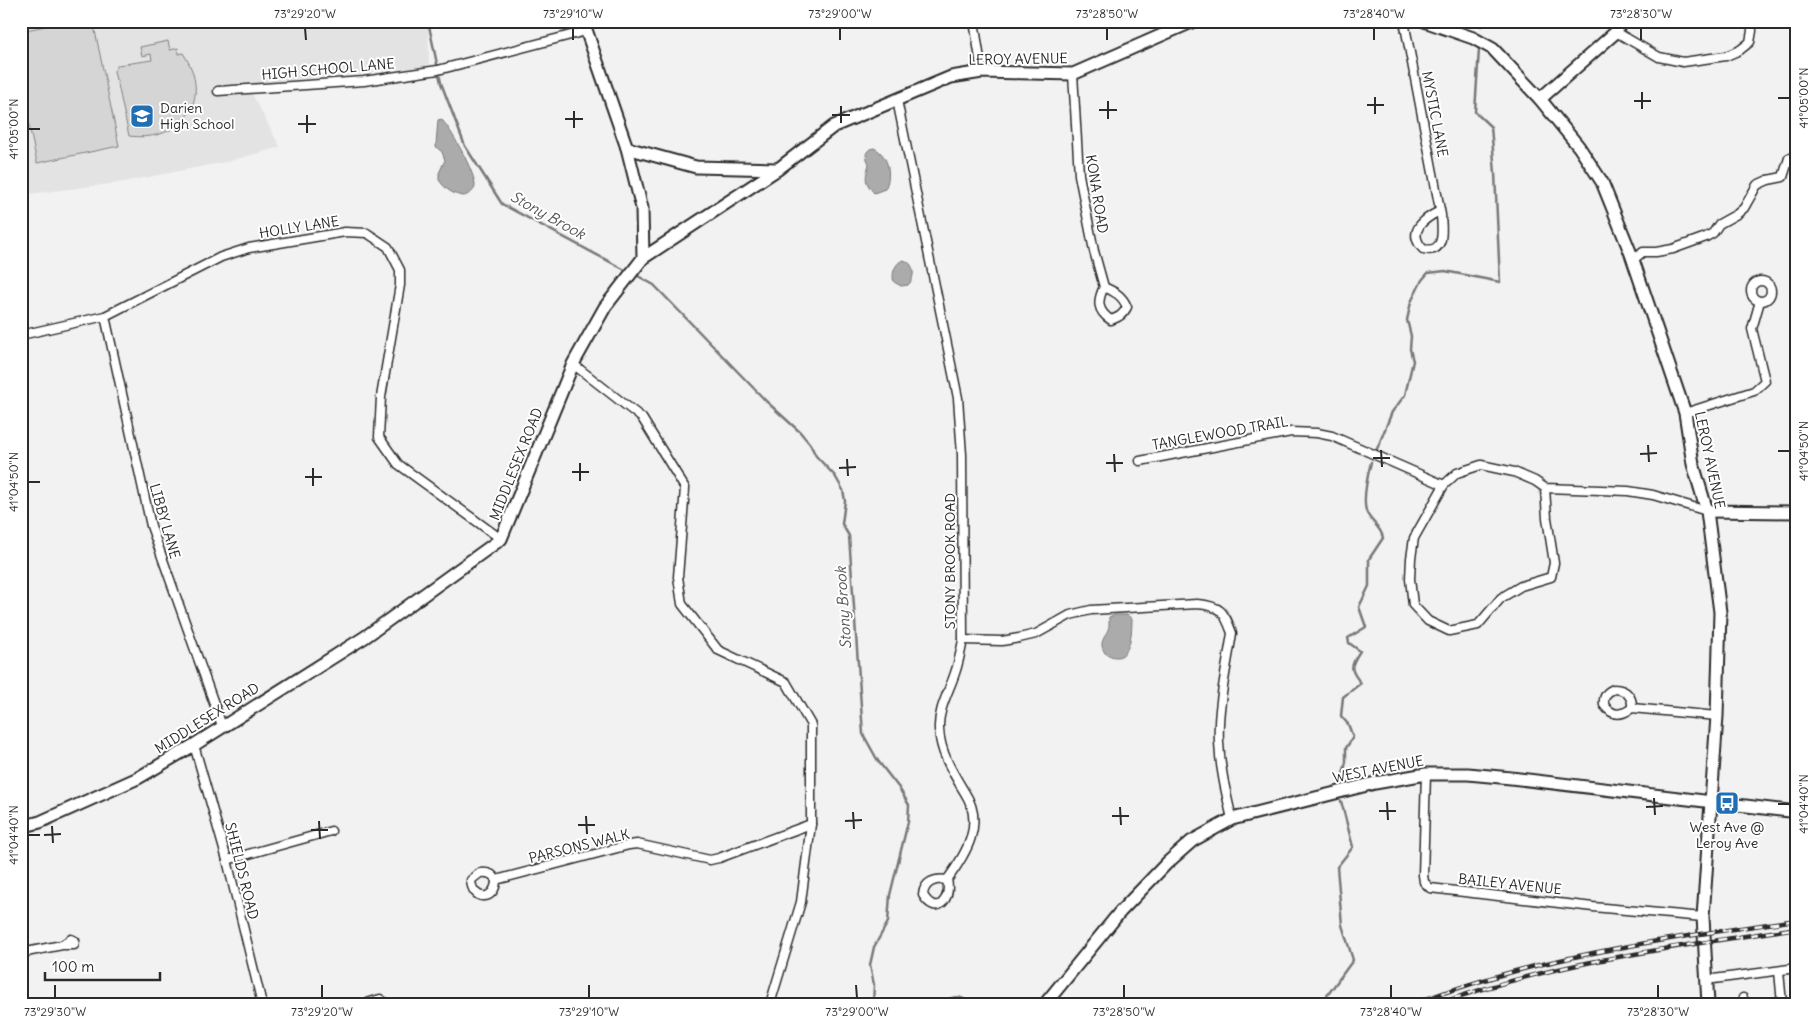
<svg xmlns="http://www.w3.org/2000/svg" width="1818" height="1025" font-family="Delius,sans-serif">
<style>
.built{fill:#e3e3e3}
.green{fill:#d5d5d5;stroke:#808080}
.water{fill:#ababab;stroke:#787878}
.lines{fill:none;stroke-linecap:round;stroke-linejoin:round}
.stream{stroke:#787878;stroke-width:2.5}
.street-casing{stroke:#2b2b2b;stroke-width:11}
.secondary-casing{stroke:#2b2b2b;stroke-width:15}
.street{stroke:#fff;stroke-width:8}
.secondary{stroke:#fff;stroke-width:11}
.rail-casing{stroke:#2b2b2b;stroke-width:4.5}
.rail{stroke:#fff;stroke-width:2.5;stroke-dasharray:8;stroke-linecap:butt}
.ticks{fill:none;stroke:#2b2b2b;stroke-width:2}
.labels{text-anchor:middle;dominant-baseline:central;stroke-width:4;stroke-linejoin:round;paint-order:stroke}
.street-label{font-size:14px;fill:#2b2b2b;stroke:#fff}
.poi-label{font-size:14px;fill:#2b2b2b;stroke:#fff;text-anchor:start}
.water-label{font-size:15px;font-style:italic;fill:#585858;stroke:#fff}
.neatline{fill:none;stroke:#2b2b2b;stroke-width:2}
.ticks-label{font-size:12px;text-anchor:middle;fill:#2b2b2b}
</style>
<rect width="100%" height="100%" fill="#f2f2f2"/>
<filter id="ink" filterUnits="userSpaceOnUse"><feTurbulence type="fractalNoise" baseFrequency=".02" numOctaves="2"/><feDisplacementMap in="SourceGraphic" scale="10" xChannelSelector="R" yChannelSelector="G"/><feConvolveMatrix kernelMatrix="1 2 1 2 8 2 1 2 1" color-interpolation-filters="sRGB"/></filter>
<g filter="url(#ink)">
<path class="built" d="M21 21H428L429 66 247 84 280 147 230 161 118 183 21 195Z"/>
<g class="green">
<path d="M70 21H93L119 146 37 163 21 87V31Z"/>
<path d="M168 41 170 50 178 48 179 54 183 53C214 99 183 143 129 136L117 80H116L114 71 118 65 152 60 151 54 142 56 140 47Z"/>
</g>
<g class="water">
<path d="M441 119C450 127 476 174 475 186 475 191 468 195 464 196 453 195 445 189 439 180V173L445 160 442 152 436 147V144L438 120Z"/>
<path d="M874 148C889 155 892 176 885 189L874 193C864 181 865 179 869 164 867 158 863 154 870 149Z"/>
<path d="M903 260C915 262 916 278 908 285L901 286 894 282C891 274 895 263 903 260Z"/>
<path d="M1115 615H1127L1132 619C1132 634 1130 669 1105 653 1097 641 1107 637 1109 626 1109 623 1109 620 1109 617Z"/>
</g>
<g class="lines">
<g class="stream">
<path d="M428 21 441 83 465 146 502 204 625 270"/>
<path d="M1481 26 1484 21"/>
<path d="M638 276 654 285 767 402 800 432 810 444 816 456 835 476 843 490 845 501 842 524 849 536 863 734 878 761 899 788 909 805 908 822 890 895 888 922 874 947 870 965 874 985 873 1004"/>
<path d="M1377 449 1392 412 1405 395 1413 361 1410 349 1411 336 1407 320 1411 302 1422 280 1428 273 1445 271 1500 282 1495 173 1491 127 1475 112 1479 49"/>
<path d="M1341 783 1346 762V748L1353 737 1348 724 1341 716 1343 697 1361 683C1349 669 1350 666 1360 651L1349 643 1348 638 1366 627 1359 607 1369 586V559L1383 538C1381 527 1373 524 1368 515 1361 505 1368 474 1371 462"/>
<path d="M939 1004C951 997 960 993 970 1004"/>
<path d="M1321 1004 1353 960 1342 925 1337 867 1353 847 1341 801"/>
</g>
<g class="street-casing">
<g id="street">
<path d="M974 21 982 72"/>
<path d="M1404 21 1441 215C1442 230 1446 254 1423 249 1406 231 1425 218 1440 211"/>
<path d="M1616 32 1659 57 1683 62 1726 56 1740 50 1750 42 1752 31 1751 21"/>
<path d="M1073 74 1079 175 1094 251 1104 287C1115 292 1122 295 1127 307 1123 315 1119 317 1111 320 1097 311 1097 301 1104 287"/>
<path d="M218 91 364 81 438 70 586 31"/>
<path d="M897 100 958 398 962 455 963 640C961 650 959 661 956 670 950 690 938 708 939 729 940 753 953 773 965 793 985 824 966 854 947 880 952 900 936 917 923 895 924 882 935 878 947 880"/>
<path d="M1633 260 1643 252H1656L1673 249 1706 237 1713 233 1719 224 1737 214 1744 208 1757 185 1768 180 1783 177 1789 158"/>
<circle cx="1761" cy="291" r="10"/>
<path d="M105 316 151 526 222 726"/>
<path d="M21 335 105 316 221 257 249 248 345 232 367 233 388 247 400 270V285L381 397 379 437 398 464 501 539"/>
<path d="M573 364 642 418 685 488 678 577 682 604 718 650 786 682 811 725V824L801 902 770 1004"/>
<path d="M1685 413 1754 391 1765 381 1752 329 1760 301"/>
<path d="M1140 461 1291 432 1317 433 1332 436 1444 485"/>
<path d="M1545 488 1547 518 1554 563 1551 577 1521 586 1501 598 1478 625 1449 631 1428 621 1413 605 1410 579 1411 558 1414 538 1444 485 1457 473 1481 465 1514 472 1535 481 1545 488 1628 491 1653 495 1707 511"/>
<path d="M963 640 1002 641 1019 638 1036 634 1070 615 1091 610 1197 604C1221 606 1224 611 1232 633 1227 667 1217 708 1219 742 1220 768 1226 793 1232 819"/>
<path d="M1632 708C1633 697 1626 689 1614 689 1606 692 1603 697 1604 705 1612 716 1621 716 1632 708L1717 716"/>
<path d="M194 745 227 860 262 1004"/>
<path d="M1426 774 1423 875 1424 882 1430 888 1593 907 1703 917"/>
<path d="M227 860 331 831"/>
<path d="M496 880C493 873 487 872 480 873L471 880C472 902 496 901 496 880L629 845 637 844 710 860 719 858 811 824"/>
<path d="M21 953 62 945H74L75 941 71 939 62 945"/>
<path d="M1779 971 1782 1004"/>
<path d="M1706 980 1797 968"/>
<path d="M1743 998 1744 1004"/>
<path d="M364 1004 380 999 387 1004"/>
</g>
</g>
<g class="secondary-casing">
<g id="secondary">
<path d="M1424 21 1473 38 1493 49 1540 99 1579 147 1602 182 1631 254 1685 413 1693 464 1707 511 1720 612 1717 716 1703 917 1708 1004"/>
<path d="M1540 99 1616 32 1621 21"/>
<path d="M627 148 696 167 778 169"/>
<path d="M643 258 778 169 834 126 951 77 982 72 1073 74 1194 21"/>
<path d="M1707 511 1797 512"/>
<path d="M21 827 40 822 138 778 194 745 365 637 501 539 573 364 605 307 643 258 642 208 627 148 583 21"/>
<path d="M1045 1004 1120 912 1167 863 1192 841 1232 819 1375 783 1426 774H1468L1511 778 1797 812"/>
</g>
</g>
<use href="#street" class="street"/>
<use href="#secondary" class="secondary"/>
<g class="rail-casing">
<g id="rail">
<path d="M1412 1004C1462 986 1513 970 1565 959 1641 942 1719 931 1797 920"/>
<path d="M1438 1004C1553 962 1676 947 1797 928"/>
</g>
</g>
<use href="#rail" class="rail"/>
</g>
</g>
<path class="ticks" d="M305 28 306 40M573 28V40M840 28V40M1107 28V40M1374 28V40M1641 28V40M1642 92V109M1375 97V114M1778 98H1790M1108 101V119M1634 101H1651M1367 105H1384M841 106V123M1099 110H1117M574 111V128M307 115V133M832 115H850M565 119H583M298 124H316M28 129H40M1648 445 1649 462M1381 450 1382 467M1778 451H1790M1114 454 1115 472M1640 454 1657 453M1373 458H1390M847 459 848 476M580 463V481M1106 463H1123M313 468V486M839 468 856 467M572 472H589M305 477H322M28 482H40M1654 798 1655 815M1387 802 1388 820M1778 804H1790M1120 807 1121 825M1646 807 1663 806M1379 811H1396M853 812 854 829M586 816 587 834M1112 816H1129M319 821 320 839M845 821 862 820M578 825H595M52 826 53 843M311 830H328M28 835H40M44 835 61 834M55 985V998M322 985V998M589 985V998M856 985 857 998M1124 985V998M1391 985V998M1658 985V998"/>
<defs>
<g id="school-square" transform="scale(1.25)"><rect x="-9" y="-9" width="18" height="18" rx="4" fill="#1f6fb2" stroke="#fff"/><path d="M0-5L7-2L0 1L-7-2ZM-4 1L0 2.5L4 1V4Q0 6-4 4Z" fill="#fff"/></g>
<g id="bus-square" transform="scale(1.25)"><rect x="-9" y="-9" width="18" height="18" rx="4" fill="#1f6fb2" stroke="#fff"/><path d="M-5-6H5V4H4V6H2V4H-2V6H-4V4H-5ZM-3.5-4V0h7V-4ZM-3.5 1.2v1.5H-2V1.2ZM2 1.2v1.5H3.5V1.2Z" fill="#fff"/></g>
</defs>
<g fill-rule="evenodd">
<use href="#school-square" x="142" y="116"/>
<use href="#bus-square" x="1727" y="803"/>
</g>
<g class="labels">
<g class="street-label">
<text transform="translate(1018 59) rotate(-1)">LEROY AVENUE</text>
<text transform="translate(328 69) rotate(-5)">HIGH SCHOOL LANE</text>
<text transform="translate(1435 114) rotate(79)">MYSTIC LANE</text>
<text transform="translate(1097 194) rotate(81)">KONA ROAD</text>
<text transform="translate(299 227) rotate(-9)">HOLLY LANE</text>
<text transform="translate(1220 433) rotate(-10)">TANGLEWOOD TRAIL</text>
<text transform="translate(1710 460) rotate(78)">LEROY AVENUE</text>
<text transform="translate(516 464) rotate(-68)">MIDDLESEX ROAD</text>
<text transform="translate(165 521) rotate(74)">LIBBY LANE</text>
<text transform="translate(950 561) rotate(-90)">STONY BROOK ROAD</text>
<text transform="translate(207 718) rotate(-32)">MIDDLESEX ROAD</text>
<text transform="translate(1378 769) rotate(-11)">WEST AVENUE</text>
<text transform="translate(579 846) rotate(-14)">PARSONS WALK</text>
<text transform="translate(242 871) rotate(76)">SHIELDS ROAD</text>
<text transform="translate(1510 884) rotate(6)">BAILEY AVENUE</text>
</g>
<g class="poi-label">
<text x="160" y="108">Darien<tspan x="160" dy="16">High School</tspan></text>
<text x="1727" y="827" text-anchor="middle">West Ave @<tspan x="1727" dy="16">Leroy Ave</tspan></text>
</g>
<g class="water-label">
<text transform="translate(548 215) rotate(29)">Stony Brook</text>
<text transform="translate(843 608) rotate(-94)">Stony Brook</text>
</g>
</g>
<rect width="1818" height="1025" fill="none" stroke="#fff" stroke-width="55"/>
<path d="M45 972v8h115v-8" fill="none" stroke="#2b2b2b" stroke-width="2.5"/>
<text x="52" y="972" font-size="15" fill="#2b2b2b" stroke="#ffffff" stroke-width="4" paint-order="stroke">100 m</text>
<rect x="28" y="28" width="1762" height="970" class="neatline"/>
<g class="ticks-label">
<text x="305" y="18">73°29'20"W</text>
<text x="573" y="18">73°29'10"W</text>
<text x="840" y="18">73°29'00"W</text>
<text x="1107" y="18">73°28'50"W</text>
<text x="1374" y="18">73°28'40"W</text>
<text x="1641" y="18">73°28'30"W</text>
<text transform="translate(1804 98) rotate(-90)" y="4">41°05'00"N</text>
<text transform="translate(14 129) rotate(-90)" y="4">41°05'00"N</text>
<text transform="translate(1804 451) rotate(-90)" y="4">41°04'50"N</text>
<text transform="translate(14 482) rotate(-90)" y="4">41°04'50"N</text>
<text transform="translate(1804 804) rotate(-90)" y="4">41°04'40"N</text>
<text transform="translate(14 835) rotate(-90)" y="4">41°04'40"N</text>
<text x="55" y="1016">73°29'30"W</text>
<text x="322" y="1016">73°29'20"W</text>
<text x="589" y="1016">73°29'10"W</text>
<text x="857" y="1016">73°29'00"W</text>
<text x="1124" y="1016">73°28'50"W</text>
<text x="1391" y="1016">73°28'40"W</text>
<text x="1658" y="1016">73°28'30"W</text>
</g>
</svg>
